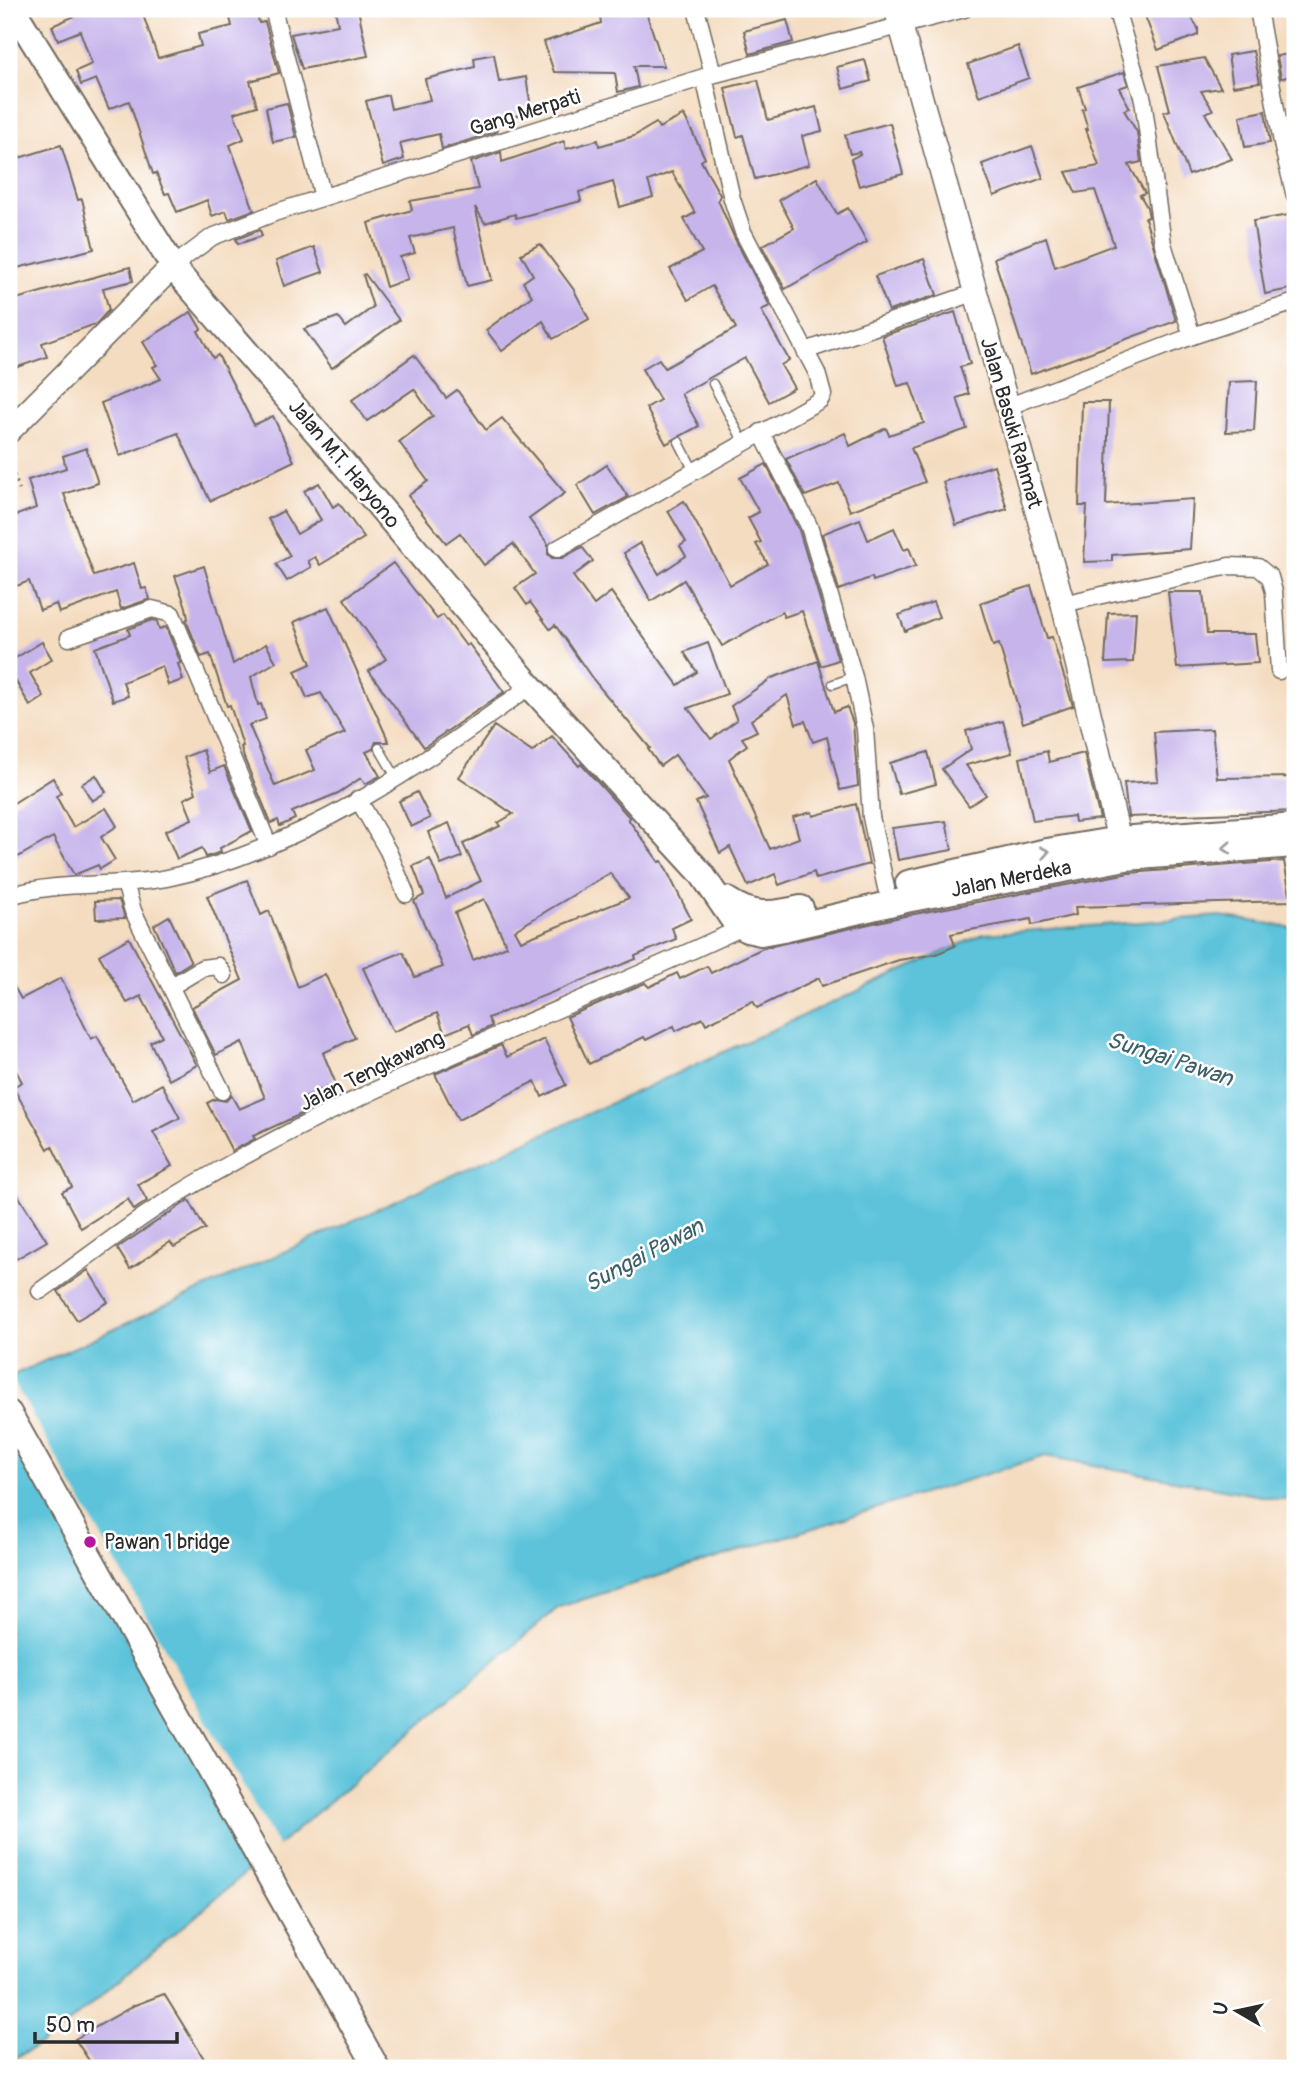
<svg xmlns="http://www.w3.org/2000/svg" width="1304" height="2077" font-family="Pangolin,sans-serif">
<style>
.water{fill:#5cc3da;stroke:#447782;stroke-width:2}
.pier{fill:#f4dcc0}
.building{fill:#c6b4eb;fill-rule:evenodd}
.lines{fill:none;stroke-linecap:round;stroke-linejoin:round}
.lane-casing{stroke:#71695f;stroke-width:11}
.street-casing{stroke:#71695f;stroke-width:19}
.secondary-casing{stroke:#71695f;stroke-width:26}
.primary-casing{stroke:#71695f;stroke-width:28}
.path{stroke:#71695f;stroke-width:3.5;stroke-dasharray:2 5;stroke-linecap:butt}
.lane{stroke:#fff;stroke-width:8}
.street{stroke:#fff;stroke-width:16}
.secondary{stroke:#fff;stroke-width:23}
.primary{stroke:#fff;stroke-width:24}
.oneway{stroke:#a0a0a0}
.poi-dot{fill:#b5179e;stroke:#fff;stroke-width:2.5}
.labels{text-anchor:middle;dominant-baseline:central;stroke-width:5;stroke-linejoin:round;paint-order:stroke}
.street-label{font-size:21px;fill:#2b2b2b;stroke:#fff}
.poi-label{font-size:21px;fill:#2b2b2b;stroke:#fff;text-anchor:start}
.water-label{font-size:23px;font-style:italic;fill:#3c6068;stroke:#fff}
</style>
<rect width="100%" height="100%" fill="#fff"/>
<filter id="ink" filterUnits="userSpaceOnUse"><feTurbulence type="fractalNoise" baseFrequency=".0143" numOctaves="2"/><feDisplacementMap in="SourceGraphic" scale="14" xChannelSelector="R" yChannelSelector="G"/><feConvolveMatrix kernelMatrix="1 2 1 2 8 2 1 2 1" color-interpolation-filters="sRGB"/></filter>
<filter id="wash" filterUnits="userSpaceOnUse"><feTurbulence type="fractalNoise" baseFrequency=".00686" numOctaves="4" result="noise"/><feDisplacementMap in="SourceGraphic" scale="28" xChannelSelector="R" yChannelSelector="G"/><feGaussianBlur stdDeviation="1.57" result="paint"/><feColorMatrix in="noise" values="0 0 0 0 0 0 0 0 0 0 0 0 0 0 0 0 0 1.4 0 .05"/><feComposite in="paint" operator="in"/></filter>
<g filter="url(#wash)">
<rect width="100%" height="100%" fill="#f4dcc0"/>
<path class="water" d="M1220 916 1295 928V1499H1277L1045 1456 559 1607 50 2039 9 2061V1377L983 934Z"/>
<path class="pier" d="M9 1374 279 1849 258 1867 9 1429Z"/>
<g id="blocks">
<g class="building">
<path d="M73 9H141L158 58 201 46 198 34 232 26 228 9H256L259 23 265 22 279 73 250 81 257 106 234 113 244 139 230 145 254 210 229 219 226 211 212 216 207 200 177 212 169 193 165 194 156 173 153 174 129 101 109 109 96 79 81 85 76 71 92 64 80 31 58 40 52 26 75 16Z"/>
<path d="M335 9H358L368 56 302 69 291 34 338 25Z"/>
<path d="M599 9H645L664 66H634L638 87 618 92 615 73 554 72 544 42 601 23Z"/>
<path d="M1168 9H1186L1198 28V35L1158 50 1145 16Z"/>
<path d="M787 20 793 42 750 54 744 31Z"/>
<path d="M1018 46 1029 78 979 96 968 64Z"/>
<path d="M1253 51 1260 82 1233 86 1228 55Z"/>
<path d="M1295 53V76L1281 78 1277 56Z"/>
<path d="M494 54 499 82 526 77 532 113 495 119 497 131 442 149 439 134 400 143 404 159 383 166 366 101 388 95 391 109 430 100 425 79 475 67 474 58Z"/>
<path d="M1204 58 1221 88 1201 91 1213 110 1205 113 1232 159 1189 175 1164 112 1170 110 1158 66Z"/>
<path d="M865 60 871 81 843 89 837 67Z"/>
<path d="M1124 72 1128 85 1119 88 1130 108 1124 110 1137 132 1141 162 1129 165 1145 193 1140 195 1147 207 1149 217 1145 218 1176 321 1031 374 994 258 1046 237 1055 267 1114 245 1095 190 1076 193 1066 172 1099 166 1086 129H1088L1082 109 1085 108 1078 87Z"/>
<path d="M758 80 768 120 816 107 822 131 802 136 809 165 755 179 743 135 737 137 725 88Z"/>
<path d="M287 103 296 137 273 142 266 108Z"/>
<path d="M1265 111 1270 143 1245 147 1240 116Z"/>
<path d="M684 115 705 158 701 161 720 195 718 200 734 237 770 306 761 310 789 360 781 365 794 388 769 402 745 358 681 394 699 426 666 444 646 408 660 400 642 369 659 359 665 368 736 328 712 286 688 300 670 269 702 252 684 219 695 213 672 172 648 181 653 197 620 207 613 182 579 192 581 201 516 218 515 214 485 223 475 207 492 280 467 286 453 228 410 238 415 253 400 257 408 279 386 287 368 223 412 210 410 201 478 189 471 162 501 152 502 162 564 141 566 149 598 140 599 146 634 136 656 123 659 128Z"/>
<path d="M890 123 903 174 859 186 851 159 860 154 859 152 850 154 845 135Z"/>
<path d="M61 145 78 200 82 199 94 249 9 270V161Z"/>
<path d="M1032 146 1043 178 994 196 982 164Z"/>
<path d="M817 178 837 214 848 208 867 242 785 289 762 246 794 228 779 200Z"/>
<path d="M1295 214V288L1265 294 1253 221Z"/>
<path d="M260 230 262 236 238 244 236 239Z"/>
<path d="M540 244 574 290 589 319 553 339 543 321 502 351 486 330 532 296 523 282 533 275 521 254Z"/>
<path d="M314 247 323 272 284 286 276 261Z"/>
<path d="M924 259 937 295 889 311 875 276Z"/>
<path d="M130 267 133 281 103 288 109 310 96 324 42 343 47 357 9 370V301Z"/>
<path d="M365 274 399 320 332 368 304 329 338 317 346 327 373 307 363 275Z"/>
<path d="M191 312 201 329 198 331 213 358 218 355 254 425 273 416 294 461 210 501 178 433 120 456 101 403 161 379 153 367 157 365 143 342Z"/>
<path d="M955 312 970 364 960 367 969 394 957 398 967 429 911 448 925 482 850 511 839 483 805 496 786 459 845 433 850 446 886 428 889 435 924 423 910 383 898 386 882 336Z"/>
<path d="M414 355 446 398 457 390 486 430 502 418 565 493 529 519 548 544V554L552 558H562L582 547 593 561 573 576 594 605 611 592 678 685 697 672 684 652 708 643 727 694 688 708 711 739 737 720 731 706 772 678 818 661 834 712 847 707 853 723 858 786 840 790 827 737 813 742 805 721 796 724 787 695 751 720 757 731 742 738 747 745 729 759 770 849 799 838 793 817 812 812 813 816 856 804 869 864 816 879 814 872 779 885 775 874 748 886 730 847 720 853 696 802 706 798 675 755 660 766 648 749 650 748 592 678 555 625 550 629 530 602 527 605 515 588 535 574 513 544 484 565 460 533 446 543 408 496 428 481 399 442 433 416 414 389 367 421 352 400Z"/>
<path d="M1257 381 1254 431 1226 432 1229 382Z"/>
<path d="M1082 402H1109L1106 505 1193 499 1190 549 1112 555V561L1084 562 1087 506H1079Z"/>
<path d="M86 448 98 483 64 494 94 576 134 563 142 589 146 588 150 599 121 609 116 592 59 613 56 604 40 610 29 581 9 589V518L36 508 28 480 66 468 63 456Z"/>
<path d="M766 464 799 530 838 660 821 666 802 611 784 617 782 612 722 646 684 580 651 601 624 553 640 543 659 574 686 556 680 546 686 542 668 511 684 501 730 585 768 564 756 544 761 542 748 518 759 512 740 478Z"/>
<path d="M607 465 628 497 595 515 577 485Z"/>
<path d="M994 465 1007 509 956 525 943 482Z"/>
<path d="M319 483 333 507 339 503 364 538 320 565 315 557 308 561 311 567 287 581 276 564 290 556 268 519 283 511 297 534 321 520 304 491Z"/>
<path d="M860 519 868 540 894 528 904 550 909 548 916 566 873 581 872 577 839 590 822 534Z"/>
<path d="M393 563 437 619 443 615 466 646 469 644 504 692 424 747 369 671 386 659 344 599Z"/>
<path d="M204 566 233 664 266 644 276 662 251 677 258 705 261 704 266 719 249 725 275 786 315 770 306 750 345 733 321 693 307 698 295 671 311 664 294 622 328 607 389 742H376L373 749 366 752 380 776 365 784 361 778 338 793 292 812 295 819 280 826 278 820 271 823 244 758 241 747 243 746 230 705 227 706 210 654 201 657 186 620 188 619 186 607 175 576Z"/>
<path d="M1031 586 1047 638 1052 637 1073 706 1023 723 999 644 993 646 980 603Z"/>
<path d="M1168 592H1203L1207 634H1255L1258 663 1177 668Z"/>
<path d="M933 602 939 617 905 631 899 615Z"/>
<path d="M1136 612 1133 662 1105 663 1108 613Z"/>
<path d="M152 620 157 621 159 629 166 627 181 663 178 664 183 680 168 685 162 666 123 682 128 696 113 701 95 648 130 635 128 629Z"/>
<path d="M42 642 52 659 30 673 44 697 30 706 15 680 9 684V662Z"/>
<path d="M1003 721 1012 753 966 765 986 795 969 806 942 769 971 749 966 731Z"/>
<path d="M494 726 532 752 552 736 579 766 581 764 630 818 628 819 659 862 662 861 691 919 672 928 676 939 635 956 636 959 488 1018 492 1026 473 1035 469 1024 445 1034 437 1013 393 1032 363 968 403 952 415 977 443 967 414 901 424 895 413 866 430 859 446 898 481 881 463 844 500 826 498 823 513 814 459 777ZM610 873 629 898 521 941 515 930ZM484 899 507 946 473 960 455 913Z"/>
<path d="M1212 729 1217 778 1295 777V811L1128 817 1124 783 1158 781 1154 732Z"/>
<path d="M203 750 210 772 224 766 252 831 220 848 221 852 206 857 202 848 177 859 165 831 192 819 184 799 196 793 184 757Z"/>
<path d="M1047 751 1049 762 1084 753 1100 819 1075 822 1074 816 1033 821 1020 758Z"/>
<path d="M928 752 936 784 899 794 890 763Z"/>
<path d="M96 775 106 792 92 801 82 784Z"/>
<path d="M53 778 61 793 56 796 73 827 106 808 117 826 101 837 115 860 100 869 98 865 74 875 53 837 9 862V806Z"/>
<path d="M417 792 430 818 411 827 399 801Z"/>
<path d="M946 821 952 850 898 860 892 828Z"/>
<path d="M449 823 462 857 441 865 428 832Z"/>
<path d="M1284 861 1291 901 1075 907 1076 915 1032 925 1031 919 970 930 951 934 955 946 936 954 899 960 822 986 819 978 757 1008 753 1001 706 1024 703 1018 676 1031 674 1026 646 1040 644 1037 589 1064 567 1017 645 983 649 987 677 973 680 979 707 966 711 973 763 948 909 915 1129 873Z"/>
<path d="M247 880 261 915 269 911 298 987 325 974 355 1038 323 1053 336 1084 302 1098 308 1111 253 1136 255 1139 232 1151 207 1103 215 1099 226 1101 231 1095 239 1109 265 1098 242 1042 216 1055 192 1007 242 980 207 896Z"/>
<path d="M119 900 125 918 96 919 95 901Z"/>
<path d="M169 916 191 962 175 972 154 925Z"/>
<path d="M129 938 197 1065 169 1080 150 1042 162 1036 141 996 127 1003 99 955Z"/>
<path d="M9 978 21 999 61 978 91 1039 97 1036 133 1100 162 1084 180 1118 153 1132 172 1166 138 1184 147 1201 134 1210 128 1199 81 1228 62 1192 72 1187 52 1146 48 1149 13 1087 22 1082 9 1057Z"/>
<path d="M544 1039 566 1085 542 1097 535 1081 458 1120 435 1074 501 1045 507 1057Z"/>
<path d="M9 1181 47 1241 9 1263Z"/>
<path d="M189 1200 205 1229 174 1247 170 1242 130 1269 117 1248Z"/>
<path d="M88 1270 108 1302 77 1320 58 1291Z"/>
<path d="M164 1994 206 2062 195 2068H94L75 2039 135 2005Z"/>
</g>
</g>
</g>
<g filter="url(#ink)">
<use href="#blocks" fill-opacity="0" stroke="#71695f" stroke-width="2"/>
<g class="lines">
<g class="lane-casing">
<g id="lane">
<path d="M713 384 744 443"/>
<path d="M679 442 695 473"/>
<path d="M833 684 854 677"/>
<path d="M379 748 396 777"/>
</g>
</g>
<g class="street-casing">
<g id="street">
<path d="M273 9 323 197"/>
<path d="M696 9 713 74"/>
<path d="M1116 9 1143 100 1163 244 1192 336"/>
<path d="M1258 9 1283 148 1295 196"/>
<path d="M173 266 212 237 277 212 704 77 964 9"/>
<path d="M805 351 974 293"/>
<path d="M1007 407 1192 336 1295 302"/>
<path d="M761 432 809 526 854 677 865 729 871 817 886 888"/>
<path d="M557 549 820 400 823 395 817 373 743 232 732 199 704 77"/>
<path d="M1063 604 1229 566 1258 567 1270 577 1274 592 1279 671"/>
<path d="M69 638 152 609 172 614 269 846"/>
<path d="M358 799 388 851 406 894"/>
<path d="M125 883 133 911 222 1091"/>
<path d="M9 896C60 880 115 888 167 878 299 850 423 765 530 686"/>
<path d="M172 986 202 968 218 966 224 975"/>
<path d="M40 1291C83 1261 125 1227 170 1199 350 1088 552 1017 743 927"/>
</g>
</g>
<g class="secondary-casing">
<g id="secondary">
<path d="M896 9 1063 604 1119 839"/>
<path d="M9 431 173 266"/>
</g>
</g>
<g class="primary-casing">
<g id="primary">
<path d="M13 9 176 271 333 451 530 686 701 873 733 920 747 930 761 933 783 929 906 900 1126 858 1295 845"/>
<path d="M908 883 1047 851 1119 839 1295 826"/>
<path d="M726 899C752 917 771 915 801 908"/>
<path d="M9 1413 377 2068"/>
</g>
</g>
<path class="path" d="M9 462 21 494"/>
<use href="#lane" class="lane"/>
<use href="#street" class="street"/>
<use href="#secondary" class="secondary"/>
<use href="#primary" class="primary"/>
</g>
<defs><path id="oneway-chevron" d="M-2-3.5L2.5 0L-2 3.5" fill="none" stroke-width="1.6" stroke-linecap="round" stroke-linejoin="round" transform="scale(1.75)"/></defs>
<g class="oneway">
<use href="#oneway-chevron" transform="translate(1227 848) rotate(177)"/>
<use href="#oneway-chevron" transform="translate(1045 852) rotate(-11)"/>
</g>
</g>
<circle class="poi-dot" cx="90" cy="1542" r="7"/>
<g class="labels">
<g class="street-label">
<text transform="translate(525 113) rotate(-17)">Gang Merpati</text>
<text transform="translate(1011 423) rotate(74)">Jalan Basuki Rahmat</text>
<text transform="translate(344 464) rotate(50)">Jalan M.T. Haryono</text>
<text transform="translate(1011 879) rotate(-11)">Jalan Merdeka</text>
<text transform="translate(372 1071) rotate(-26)">Jalan Tengkawang</text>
</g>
<g class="poi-label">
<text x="104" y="1542">Pawan 1 bridge</text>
</g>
<g class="water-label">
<text transform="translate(1170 1059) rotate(18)">Sungai Pawan</text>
<text transform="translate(644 1255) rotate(-28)">Sungai Pawan</text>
</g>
</g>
<rect width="1304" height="2077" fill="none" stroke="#fff" stroke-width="35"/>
<g transform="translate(1237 2011) rotate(279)" stroke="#ffffff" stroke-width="5" paint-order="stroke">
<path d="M0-5L12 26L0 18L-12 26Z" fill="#2b2b2b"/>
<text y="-10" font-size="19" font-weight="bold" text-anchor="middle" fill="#2b2b2b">U</text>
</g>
<path d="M35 2032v10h142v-10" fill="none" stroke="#2b2b2b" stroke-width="3.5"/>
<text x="46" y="2032" font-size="21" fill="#2b2b2b" stroke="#ffffff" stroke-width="5" paint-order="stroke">50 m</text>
</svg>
